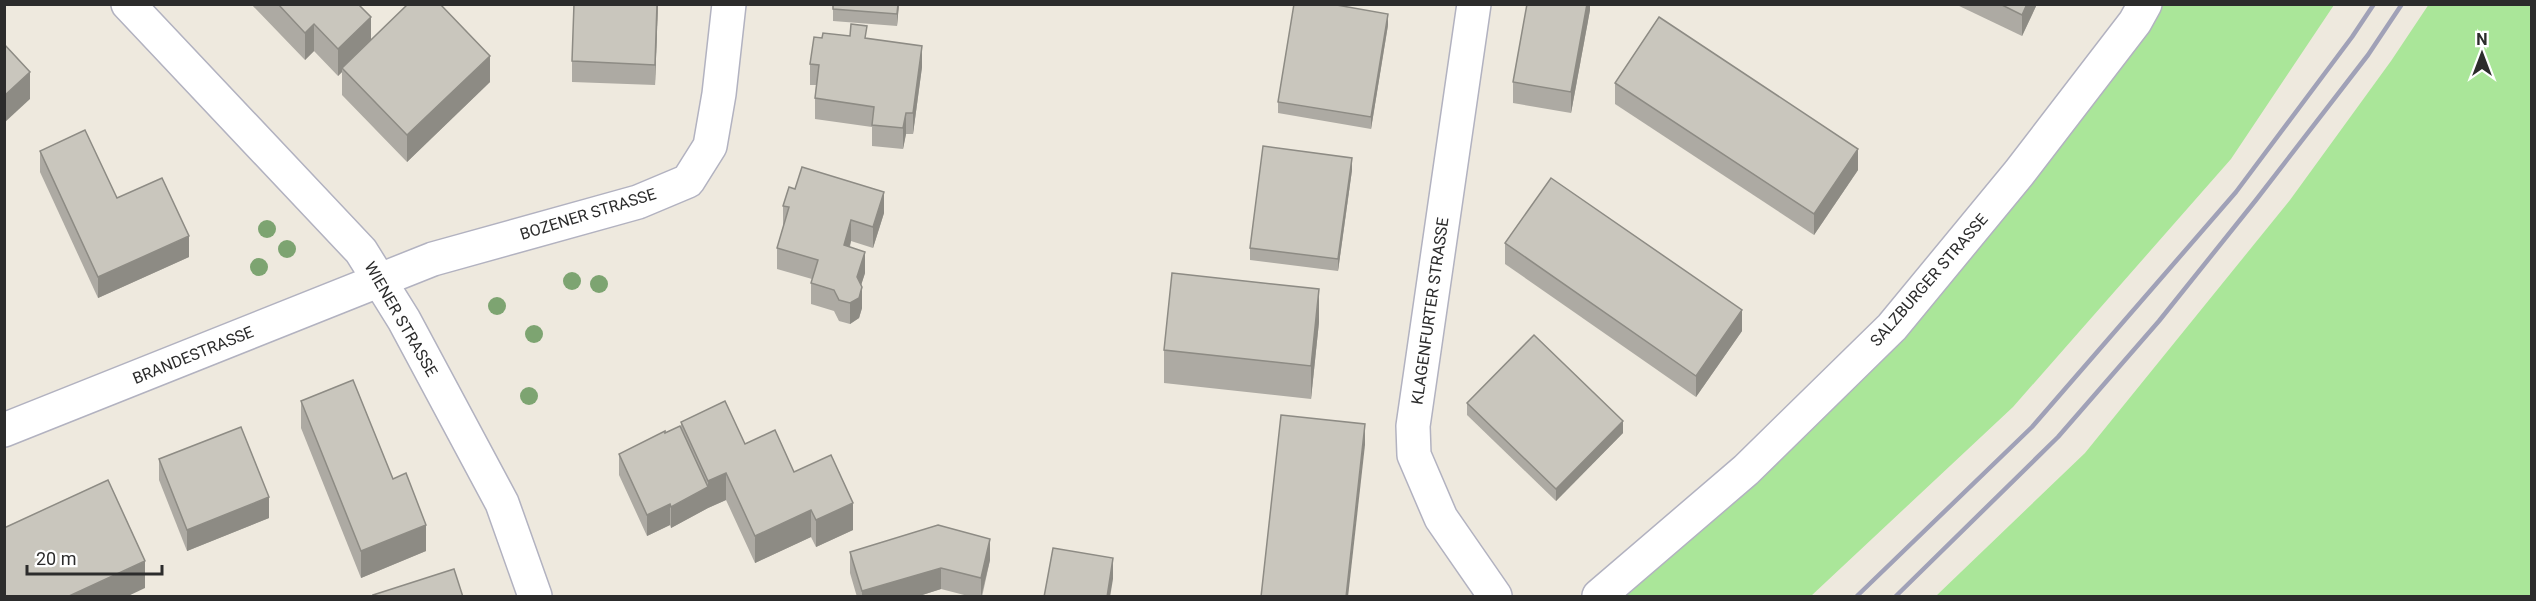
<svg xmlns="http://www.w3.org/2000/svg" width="2536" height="601" font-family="Roboto,sans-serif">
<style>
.green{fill:#aae699}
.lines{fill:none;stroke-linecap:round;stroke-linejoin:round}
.minor-casing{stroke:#b2b2c0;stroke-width:36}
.minor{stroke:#fff;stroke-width:33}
.rail{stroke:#a0a1b7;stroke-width:4.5}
.tree{fill:#7da471}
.wall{fill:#adaaa3}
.shaded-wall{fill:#8d8b84}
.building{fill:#c9c6bd;stroke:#8d8b84;stroke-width:1.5}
.labels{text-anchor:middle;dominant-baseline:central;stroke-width:4.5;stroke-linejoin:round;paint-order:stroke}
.street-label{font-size:16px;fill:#2c2c2c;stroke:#fff}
</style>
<rect width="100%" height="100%" fill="#eee9de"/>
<g class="green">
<path d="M2429 4 2531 5V596H1936L2085 453 2290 200 2391 61Z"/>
<path d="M2145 5H2334L2231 159 2013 407 1811 596H1599L1892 327Z"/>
</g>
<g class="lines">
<g class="minor-casing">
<g id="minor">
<path d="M128 4 361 251 404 320 502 503 535 596"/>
<path d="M1474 4 1413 426 1414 455 1441 518 1495 596"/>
<path d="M4 430 433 259 638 202 688 181 710 146 719 94 729 4"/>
<path d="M1599 596 1746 470 1892 327 2019 173 2135 22 2145 4"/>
</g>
</g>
<use href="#minor" class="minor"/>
<g class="rail">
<path d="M1857 596 2032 427 2236 192 2352 37 2374 4"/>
<path d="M1896 596 2058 437 2159 321 2256 200 2368 55 2402 4"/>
</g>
</g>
<g class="tree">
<circle cx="267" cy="229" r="9"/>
<circle cx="287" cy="249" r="9"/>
<circle cx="259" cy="267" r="9"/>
<circle cx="572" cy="281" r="9"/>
<circle cx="599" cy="284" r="9"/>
<circle cx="497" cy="306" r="9"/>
<circle cx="534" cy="334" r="9"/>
<circle cx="529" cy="396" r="9"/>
</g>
<g class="wall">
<path d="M251 4H358L371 41 490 82 407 162 342 95V72L338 76 314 51 305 60Z"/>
<path d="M658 4 655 85 572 82V61Z"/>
<path d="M833 4H899L897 26 833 21Z"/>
<path d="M1590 4V10L1571 113 1513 103V82Z"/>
<path d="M1955 4H2037L2022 36Z"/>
<path d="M1388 25 1371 129 1278 113V102Z"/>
<path d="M867 38 922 67 913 134H906L903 149 872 146V127L815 119V98L816 85H810V64Z"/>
<path d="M1615 83 1858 170 1814 235 1615 104Z"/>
<path d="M40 151 117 198 189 257 98 298 40 172Z"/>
<path d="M1352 170 1338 271 1250 260V248Z"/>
<path d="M795 189 884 213 873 248 851 241 850 247 865 273 861 285 862 308 859 318 850 324 839 321 834 311 811 304V283L812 279 777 269V248L783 227V206Z"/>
<path d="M1505 243 1742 331 1696 397 1505 264Z"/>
<path d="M1319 322 1311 399 1164 383V350Z"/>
<path d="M301 401 393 479 426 551 361 578 301 428Z"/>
<path d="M1467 403 1623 433 1556 501 1467 415Z"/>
<path d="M681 422 745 444 794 472 853 530 816 547 811 537 755 563 726 500 708 508 671 528 670 525 647 536 619 475V454L681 428Z"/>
<path d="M159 459 269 518 187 551 159 480Z"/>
<path d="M850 552 990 560 982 597H972L941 589 916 597H857L850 573Z"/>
</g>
<g class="shaded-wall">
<path d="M657 4H658L655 85V65Z"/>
<path d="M898 4H899L897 26V14Z"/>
<path d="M1587 4H1590V10L1571 113V92Z"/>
<path d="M2027 4H2037L2022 36V15Z"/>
<path d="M1388 14V25L1371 129V117Z"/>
<path d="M371 17V44L342 68V72L338 76V49Z"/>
<path d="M314 24V51L305 60V33Z"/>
<path d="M922 46V67L913 134V113Z"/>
<path d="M490 56V82L407 162V135Z"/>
<path d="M30 72V99L4 123V96Z"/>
<path d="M906 113V134L903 149V128Z"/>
<path d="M1858 149V170L1814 235V214Z"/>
<path d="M1352 158V170L1338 271V259Z"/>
<path d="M884 192V213L873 248V227Z"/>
<path d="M851 220V241L844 266V245Z"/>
<path d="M189 236V257L98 298V277Z"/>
<path d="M865 252V273L857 298V277Z"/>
<path d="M862 287V308L859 318 850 324V303Z"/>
<path d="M1319 289V322L1311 399V366Z"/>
<path d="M1742 310V331L1696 397V376Z"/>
<path d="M1623 421V433L1556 501V489Z"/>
<path d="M1365 424V445L1348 597H1346Z"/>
<path d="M726 473V500L708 508 671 528V507L708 487V481Z"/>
<path d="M269 497V518L187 551V530Z"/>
<path d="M853 503V530L816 547V520Z"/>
<path d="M670 504V525L647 536V515Z"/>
<path d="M811 510V537L755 563V536Z"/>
<path d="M426 525V551L361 578V551Z"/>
<path d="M990 539V560L981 597V578Z"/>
<path d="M1113 558V579L1110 597H1107Z"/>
<path d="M145 561V588L126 597H67Z"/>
<path d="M941 568V589L916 597H862V591Z"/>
</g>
<g class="building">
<path d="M278 4H358L371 17 338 49 314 24 305 33Z"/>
<path d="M408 4H440L490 56 407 135 342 68Z"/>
<path d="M574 4H657L655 65 572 61Z"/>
<path d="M833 4H898L897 14 833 9Z"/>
<path d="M1294 4H1331L1388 14 1371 117 1278 102Z"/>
<path d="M1527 4H1587L1571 92 1513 82Z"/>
<path d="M2000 4H2027L2022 15Z"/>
<path d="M1659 17 1858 149 1814 214 1615 83Z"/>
<path d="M851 24 867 26 865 38 922 46 913 113H906L903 128 872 125 874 107 815 98 819 65 810 64 814 37 822 38 823 33 850 36Z"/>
<path d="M4 44 30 72 4 96Z"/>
<path d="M85 130 117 198 162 178 189 236 98 277 40 151Z"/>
<path d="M1263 146 1352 158 1338 259 1250 248Z"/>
<path d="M802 167 884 192 873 227 851 220 844 245 865 252 857 277 862 287 859 298 850 303 839 300 834 290 811 283 818 260 777 248 789 207 783 206 789 187 795 189Z"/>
<path d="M1551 178 1742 310 1696 376 1505 243Z"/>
<path d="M1172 273 1319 289 1311 366 1164 350Z"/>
<path d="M1534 335 1623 421 1556 489 1467 403Z"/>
<path d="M353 380 393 479 406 473 426 525 361 551 301 401Z"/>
<path d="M725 401 745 444 775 430 794 472 831 455 853 503 816 520 811 510 755 536 726 473 708 481 681 422Z"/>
<path d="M1281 415 1365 424 1346 597H1261Z"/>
<path d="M680 426 708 487 671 507 670 504 647 515 619 454 665 431V433Z"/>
<path d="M241 427 269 497 187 530 159 459Z"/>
<path d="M108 480 145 561 67 597H4V528Z"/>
<path d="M938 525 990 539 981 578 941 568 862 591 850 552Z"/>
<path d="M1053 548 1113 558 1107 597H1044Z"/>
<path d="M454 569 463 597H374L373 595Z"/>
</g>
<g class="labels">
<g class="street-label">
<text transform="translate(588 214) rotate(-17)">BOZENER STRASSE</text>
<text transform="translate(1929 280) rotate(-49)">SALZBURGER STRASSE</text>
<text transform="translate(1430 311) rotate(-82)">KLAGENFURTER STRASSE</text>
<text transform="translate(401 319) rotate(60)">WIENER STRASSE</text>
<text transform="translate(193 355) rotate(-22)">BRANDESTRASSE</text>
</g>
</g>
<rect width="2536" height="601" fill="none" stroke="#2c2c2c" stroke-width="12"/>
<g transform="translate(2482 54)" stroke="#ffffff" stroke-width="4.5" paint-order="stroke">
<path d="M0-4.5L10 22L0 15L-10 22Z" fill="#2c2c2c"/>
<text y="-9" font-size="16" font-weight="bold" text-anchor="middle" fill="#2c2c2c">N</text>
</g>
<path d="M27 565v9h135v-9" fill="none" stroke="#2c2c2c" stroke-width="3"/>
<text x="36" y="565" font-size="18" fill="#2c2c2c" stroke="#ffffff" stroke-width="4.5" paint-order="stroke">20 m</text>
</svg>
